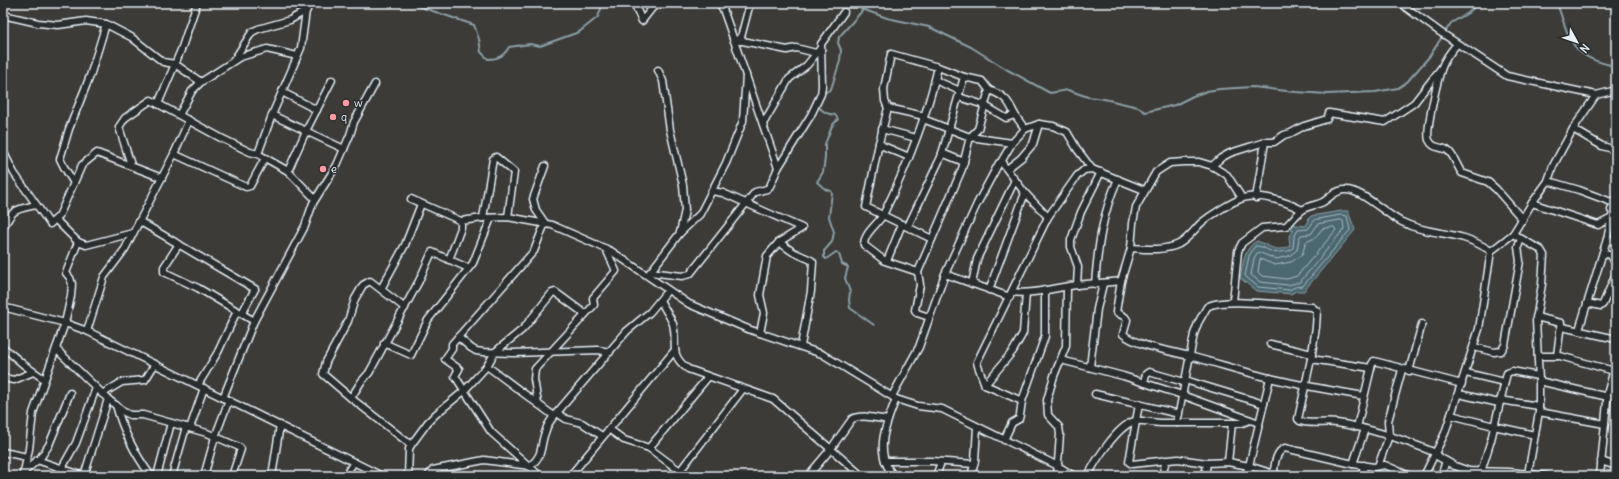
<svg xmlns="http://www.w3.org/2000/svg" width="1619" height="479" font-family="Delius,sans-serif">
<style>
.water{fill:#4c6871;stroke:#8a9fa7}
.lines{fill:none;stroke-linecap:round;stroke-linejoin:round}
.shore{stroke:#aabac2;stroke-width:1}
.stream{stroke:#8a9fa7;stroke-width:2}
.minor-casing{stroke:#e8f1f8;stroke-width:9}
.minor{stroke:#2a2d2e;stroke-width:6}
.poi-dot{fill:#ff9aa2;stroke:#2a2d2e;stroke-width:1.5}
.labels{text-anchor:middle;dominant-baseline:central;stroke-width:3;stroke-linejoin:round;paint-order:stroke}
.poi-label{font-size:11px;fill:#e8f1f8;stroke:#2a2d2e;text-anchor:start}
</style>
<rect width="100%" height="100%" fill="#3d3b38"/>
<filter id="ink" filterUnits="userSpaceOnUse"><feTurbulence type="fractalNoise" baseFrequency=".025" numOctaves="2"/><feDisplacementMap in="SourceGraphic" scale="8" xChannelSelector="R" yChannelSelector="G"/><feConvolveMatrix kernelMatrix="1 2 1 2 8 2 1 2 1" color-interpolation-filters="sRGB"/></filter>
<g filter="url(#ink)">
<path class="water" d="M1341 211H1348L1355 230 1304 291H1296L1291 294 1256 291 1240 278C1243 265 1244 247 1257 241 1271 246 1275 253 1290 246L1289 236 1294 230 1291 229 1294 224 1296 225 1306 226 1309 220 1308 219 1311 216Z"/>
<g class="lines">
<g class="shore">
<path d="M1341 215 1347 216 1350 230 1303 286 1295 287 1289 290 1258 287 1245 276 1249 256 1255 246C1265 245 1270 255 1281 252 1286 251 1289 252 1293 248L1294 237 1298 230 1308 229 1315 220Z"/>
<path d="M1341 220 1343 221 1344 229 1300 282 1288 285 1260 282 1251 275 1254 258 1258 252 1276 259 1289 256 1297 250 1299 238 1301 235 1311 234 1318 224Z"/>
<path d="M1334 227 1336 230 1297 276 1287 279 1262 276 1258 272 1260 259 1275 265 1291 262 1302 255 1306 242 1315 238 1322 229Z"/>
</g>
<g class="stream">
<path d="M409 3 474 25 479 39 481 52 488 59C498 59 504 56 509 47L530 44 540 46 579 32 598 17 603 3"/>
<path d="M845 3 887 18 929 27 971 47 1006 69 1050 93 1068 90 1088 97 1104 99 1138 107 1145 112 1175 105 1193 96 1207 91 1220 89 1253 87 1296 92 1327 94 1375 92 1398 88 1407 82 1429 57 1451 23 1468 13 1479 3"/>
<path d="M1557 3C1570 41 1572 59 1616 66"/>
<path d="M863 10 839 37 838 43 841 50 840 61 831 89 823 94 819 107C824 113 828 114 835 115L838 119 832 126 825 144V158L823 172 817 182 825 189 831 191 832 193 829 217 834 232 832 242 824 251V257L826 259 836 252 839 254 842 264 848 267 845 278 850 292 849 300 850 308 874 325"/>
</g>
<g class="minor-casing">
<g id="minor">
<path d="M634 3 642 21 653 7 664 3"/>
<path d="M719 3 723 9 778 168"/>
<path d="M1400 3 1440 32 1507 76 1596 95 1616 90"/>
<path d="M3 15 38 23 58 25 86 21 106 24 131 37 163 62 175 64 201 82"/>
<path d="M733 39 787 50 796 48 816 53"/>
<path d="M740 41 750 3"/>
<path d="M1457 44C1451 51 1445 58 1442 67 1438 78 1425 131 1429 140 1433 149 1440 146 1447 150 1454 154 1457 167 1462 173L1488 182 1496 189 1523 220"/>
<path d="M234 60 252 32 258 29 290 20 307 10"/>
<path d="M658 70 663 81 670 130 683 185 685 210 680 233"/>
<path d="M964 77 982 81 989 90"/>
<path d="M935 80 960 91"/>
<path d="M282 92 317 110"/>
<path d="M959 97 984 105 1006 118 1015 115 1025 129"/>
<path d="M158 104 181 50 197 3"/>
<path d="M888 108 924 116"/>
<path d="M179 115 192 91 201 82 240 57 267 49 297 56"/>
<path d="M272 115 344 149"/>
<path d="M923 119 970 137 1012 143"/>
<path d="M763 124 789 79 807 65 820 49"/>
<path d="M882 129 916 138"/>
<path d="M1573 129 1602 146 1616 150"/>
<path d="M879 143 866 207 932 239"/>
<path d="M3 151 14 173 50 224 59 216 82 165 97 153 162 178"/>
<path d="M942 153 964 162"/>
<path d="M174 154 246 187 250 186 265 158"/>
<path d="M258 154 272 115 301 48 307 3"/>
<path d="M909 157 883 146 879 143 888 108 885 101 884 89 891 54 938 67"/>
<path d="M1001 162 1012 143 1025 129 1039 124 1053 126 1067 132 1077 149 1092 169"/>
<path d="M131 165 119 127 125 118 151 100 221 138 250 152 258 154 288 171 315 199"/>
<path d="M1212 166 1221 158 1230 153 1265 142H1274L1284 135 1291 133 1304 126 1327 119 1329 113 1385 122 1414 103 1442 67"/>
<path d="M1007 169 1021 158 1033 144 1039 124"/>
<path d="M288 171 306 131 332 80"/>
<path d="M1548 181 1579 190 1614 203"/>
<path d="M74 183 64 167 60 159 69 129 90 76 106 24"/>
<path d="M712 191 723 193 802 228 779 242 767 256 760 295 764 313 760 333"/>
<path d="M1242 198 1227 175 1212 166 1199 162H1184L1170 163 1156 172 1136 207 1133 223 1131 248 1121 281 1116 312 1125 317 1127 320 1123 334C1136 346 1171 351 1189 356 1217 363 1246 373 1274 379 1304 386 1334 391 1364 396"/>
<path d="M1256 198 1265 142"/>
<path d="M411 199 461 221 483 218 508 217 552 225 611 251 689 304 748 329 822 354 896 399 918 406 942 409 1058 466 1074 476"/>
<path d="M1532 203 1598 225 1612 218 1616 220"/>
<path d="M483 218 493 159 496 157 514 172 508 217"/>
<path d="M56 220 78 242 86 245 133 233"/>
<path d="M139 221 255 289 242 313"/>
<path d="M908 226 941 157 964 77 938 67C927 117 907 166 884 213 879 224 864 232 864 245L885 261 918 272"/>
<path d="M3 228C14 208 14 210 36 205"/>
<path d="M1513 234 1541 250 1544 255 1542 284 1536 320 1539 381V412L1528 474"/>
<path d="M1607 239 1616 243"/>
<path d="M779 242 793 252 811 260 813 262 811 291 801 346"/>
<path d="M179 244 164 267V272L198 288 254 321"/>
<path d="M1131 248C1145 249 1165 251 1179 244 1188 239 1194 230 1201 223 1211 215 1231 202 1243 198 1260 193 1287 202 1302 210"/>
<path d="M1603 253 1609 255 1616 262"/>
<path d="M449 260 461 228V221"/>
<path d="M887 261 902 224"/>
<path d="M650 272 682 276 690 274 755 192 767 189 770 186 778 168 811 115 821 94 822 86 821 44 844 12"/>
<path d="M945 274 1010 297"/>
<path d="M648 275 680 233 700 214 726 163 743 121 746 75"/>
<path d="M972 284 977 259 1015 180"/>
<path d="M1095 284C1098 246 1102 214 1118 179"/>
<path d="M1077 285 1078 267 1071 247V240L1081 212 1101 172"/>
<path d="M381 289 405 245 421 204"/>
<path d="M989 290 1025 193"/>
<path d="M1012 292C1034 295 1056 287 1077 285 1092 283 1106 283 1121 281"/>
<path d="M660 300C664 308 670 316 673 324 678 345 668 354 688 369L773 399 862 476"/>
<path d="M1233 302 1238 251 1242 243 1262 228 1286 226C1292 221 1297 213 1304 209 1310 205 1317 205 1323 202 1331 197 1334 191 1344 190 1361 188 1386 215 1402 222 1421 232 1443 232 1464 238 1474 241 1483 246 1491 251"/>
<path d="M1587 303 1601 306 1603 304 1616 274"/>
<path d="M3 307 65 323 87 331 382 476"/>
<path d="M405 308 370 281 363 285 355 299 348 321 326 362 323 374 351 398 411 445"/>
<path d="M929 317 917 313 915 310 920 285 918 272 962 169 970 137 978 129 989 90C1005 96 1008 100 1015 115"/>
<path d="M1536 317 1561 323 1557 356"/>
<path d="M1562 327 1616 339"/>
<path d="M1579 330 1607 239 1613 212 1611 210 1616 200"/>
<path d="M87 331 104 277 125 249 174 154 189 120"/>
<path d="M458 337 471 348 476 351 483 352 514 353 598 350 610 352"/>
<path d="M384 343 411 355 428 320 473 263 491 218"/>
<path d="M1270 344 1312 354"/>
<path d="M3 347 24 365 44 379"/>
<path d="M1474 347 1494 352 1501 351 1505 345 1520 261 1518 247 1521 239"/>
<path d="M56 349 108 399 124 412 130 415H143L207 433 239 447 241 449 232 476"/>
<path d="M1538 356H1560L1614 371"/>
<path d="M1311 359 1371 368"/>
<path d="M1061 360 1123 376 1182 395 1259 423"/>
<path d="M487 366 554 416"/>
<path d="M1090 367 1097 309 1103 284"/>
<path d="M1409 371 1422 324"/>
<path d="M1466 373 1504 382"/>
<path d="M3 378 14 380 33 372"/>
<path d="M1185 380 1264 404"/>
<path d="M1539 381 1608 397"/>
<path d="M1144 382 1146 374 1149 372 1184 382"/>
<path d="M198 385 218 352 237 311"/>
<path d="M985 385 1013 351 1023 333 1026 293"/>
<path d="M102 394 122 382 145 380 155 364"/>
<path d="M1095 394 1179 414"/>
<path d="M1459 394 1499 403"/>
<path d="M892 396 919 347 945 274 977 204 999 163H1002L1025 193 1048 217"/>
<path d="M223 398 254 321 305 226 313 203 337 165 350 135 354 122 375 84"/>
<path d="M351 398 361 382 369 373 419 281 432 252 468 268"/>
<path d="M1500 400 1539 406"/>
<path d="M1022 401 985 385 978 366 977 362 1048 217 1077 176 1084 170 1092 169 1144 190"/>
<path d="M538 404 534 379 535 369 594 305 593 298 616 271 606 249"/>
<path d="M1139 404 1129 462 1132 464 1178 459 1207 463 1228 462 1249 466 1280 476"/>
<path d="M116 405C123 432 135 454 151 476"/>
<path d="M1539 412 1605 424"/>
<path d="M557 413 566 419 582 423 602 436"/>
<path d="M1451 415 1494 426 1535 435"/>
<path d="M1177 423 1194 334 1198 323 1207 307C1222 297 1291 306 1312 307L1317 311 1316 327 1311 359 1298 419 1300 421C1311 425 1326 421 1337 423 1371 428 1404 440 1436 453"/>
<path d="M1357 427 1372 364 1374 361 1462 384"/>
<path d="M190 428 204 388"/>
<path d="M609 429 624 440 649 448 680 471"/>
<path d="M1004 440 1012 423 1019 419 1020 415 1022 401 1043 342 1045 336V290"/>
<path d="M649 448 708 377"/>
<path d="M3 452 27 457"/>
<path d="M1435 455 1455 466 1469 471 1509 472 1547 476"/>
<path d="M37 460 84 476"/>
<path d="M885 461H932L974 464"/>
<path d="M1601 461 1616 466"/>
<path d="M1228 462 1232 423"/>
<path d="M1353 464 1365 429"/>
<path d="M1378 466 1389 436 1388 421 1402 370"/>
<path d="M62 468 76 443 96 388"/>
<path d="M1481 472 1491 440 1507 373 1512 371 1538 376"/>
<path d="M23 473 41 457 49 445 70 393"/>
<path d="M572 473 582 476"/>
<path d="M1274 475C1274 465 1275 452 1285 448L1353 464 1374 467 1385 465 1410 476"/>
<path d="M23 476 29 449 33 413 65 323 71 296 72 284 70 278 66 273 78 242"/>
<path d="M84 476 108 399"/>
<path d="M157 476 171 423"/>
<path d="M172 476 186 427"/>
<path d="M204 476 215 437 229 400"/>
<path d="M272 476 280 425"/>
<path d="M345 476 354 462"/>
<path d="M408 476 409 449 411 445 428 422 436 414 464 391 487 366 495 352 523 329 552 293 555 292 585 314"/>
<path d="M428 476 433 470 484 460 530 466C545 454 539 446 546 430 547 425 551 420 554 416L627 331 650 312 668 290"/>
<path d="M540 476 491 432 455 376 459 369 445 359 452 349V344L534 251 545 223 536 210 533 199 545 166"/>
<path d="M570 476 675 350"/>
<path d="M676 476 743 389"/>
<path d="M808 476 830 450 852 419C862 414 876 418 888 420"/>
<path d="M894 476C873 453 886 424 896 399"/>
<path d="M936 476 941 462"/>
<path d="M971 476 975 461 977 427"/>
<path d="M1057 476 1060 434 1059 427 1048 415 1047 400 1054 376 1066 346 1067 287"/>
<path d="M1088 476C1095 461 1118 425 1135 421 1141 420 1155 423 1162 423 1189 423 1215 423 1242 423L1250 420"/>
<path d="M1162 476 1166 460"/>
<path d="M1205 476 1207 463"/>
<path d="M1245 476 1249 466 1270 378"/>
<path d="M1362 476 1364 465"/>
<path d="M1424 476 1445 433 1479 329 1491 251 1513 234 1532 203 1548 181 1553 166 1573 129 1596 95"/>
<path d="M1441 476 1446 461"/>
<path d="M1600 476 1608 391 1616 362"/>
</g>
</g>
<use href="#minor" class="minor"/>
</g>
</g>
<g class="poi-dot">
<circle cx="346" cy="103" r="4"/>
<circle cx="333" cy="117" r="4"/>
<circle cx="323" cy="169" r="4"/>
</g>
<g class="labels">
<g class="poi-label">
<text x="354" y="103">w</text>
<text x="341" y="117">q</text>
<text x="331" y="169">e</text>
</g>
</g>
<rect width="1619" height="479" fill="none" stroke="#2a2d2e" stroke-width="16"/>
<rect x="8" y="8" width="1603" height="463" fill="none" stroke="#e8f1f8" stroke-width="1.5" filter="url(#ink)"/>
<g transform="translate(1577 42) rotate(130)" stroke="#2a2d2e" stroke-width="3" paint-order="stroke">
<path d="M0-3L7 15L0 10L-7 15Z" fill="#e8f1f8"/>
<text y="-6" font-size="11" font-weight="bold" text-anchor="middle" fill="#e8f1f8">N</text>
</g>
</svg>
